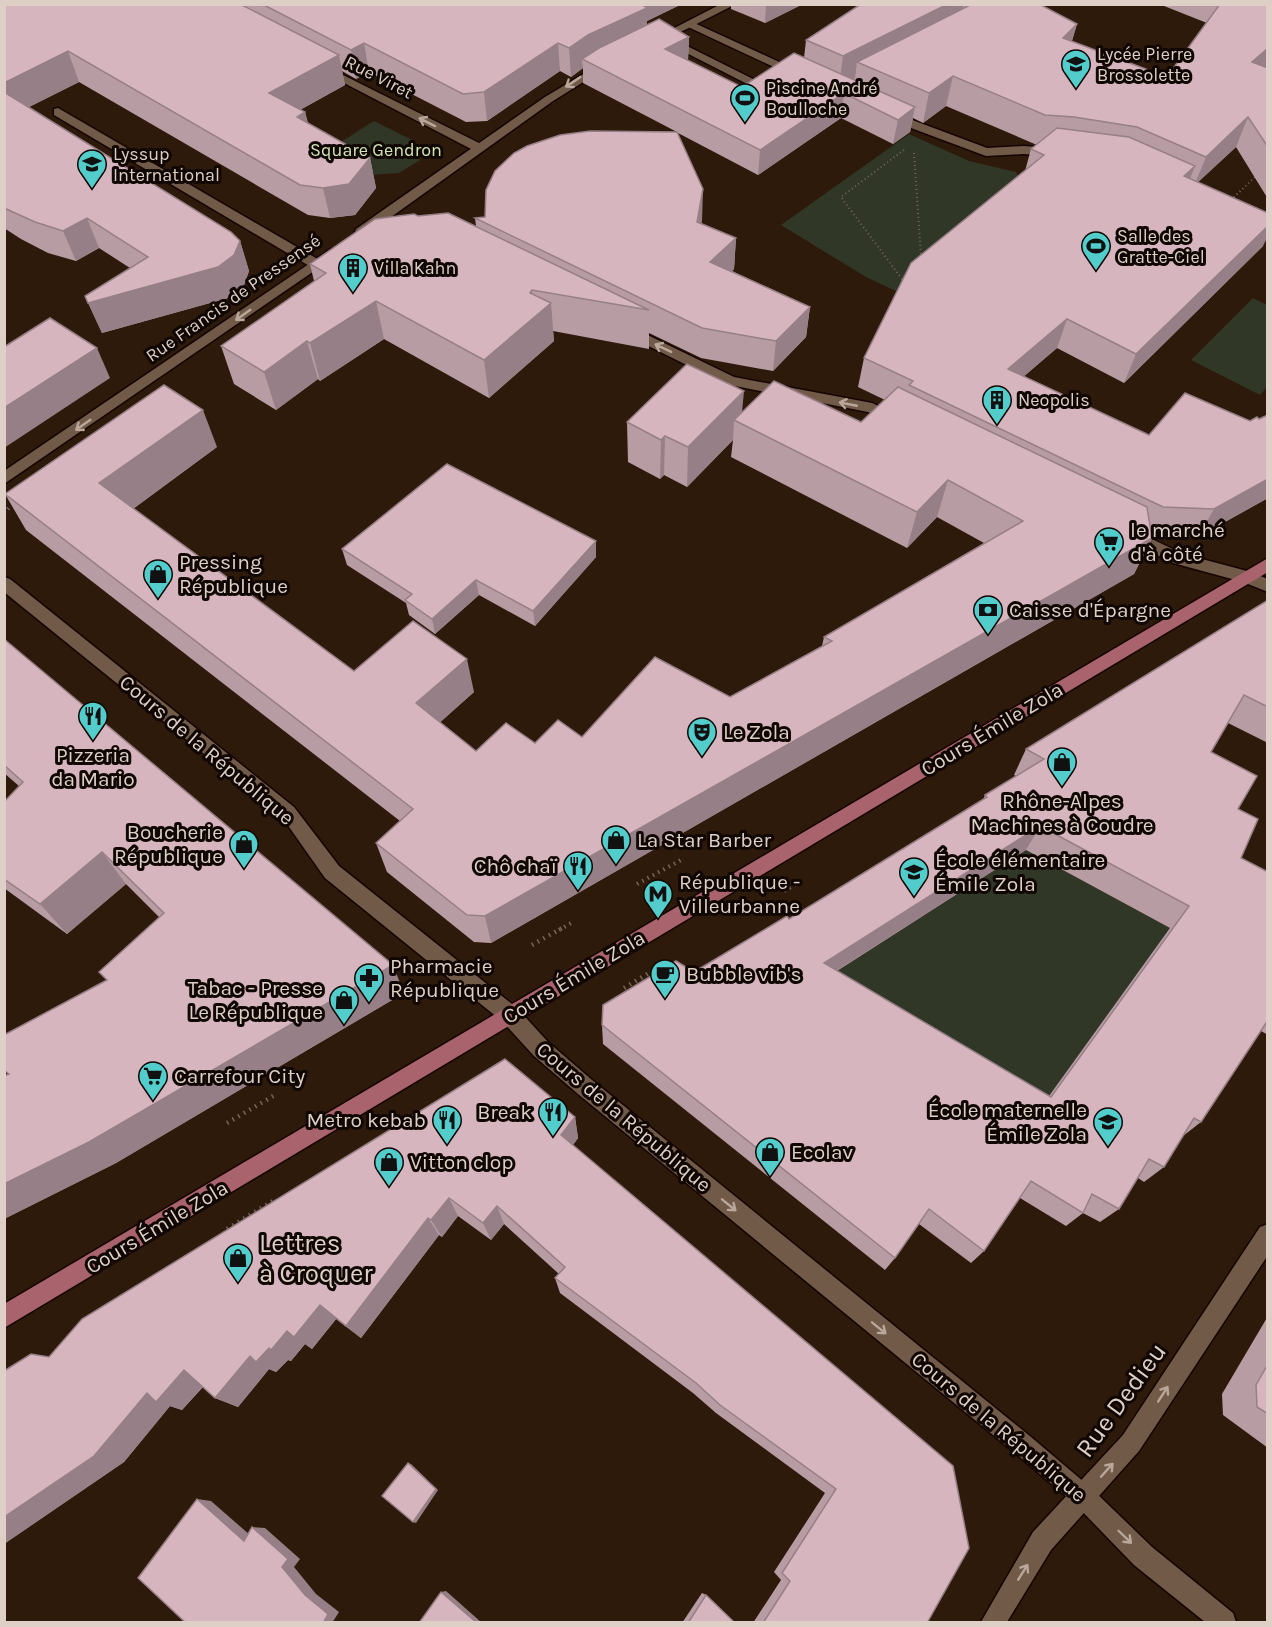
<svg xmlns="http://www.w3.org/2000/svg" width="1272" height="1627" font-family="Karla,sans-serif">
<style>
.green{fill:#303726}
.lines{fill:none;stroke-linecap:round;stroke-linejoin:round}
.service-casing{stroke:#150500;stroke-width:3}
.minor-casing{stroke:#150500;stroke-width:3}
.tertiary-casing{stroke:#150500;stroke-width:3}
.primary-casing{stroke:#150500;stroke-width:3}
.path-far2{stroke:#776658;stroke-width:2;stroke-dasharray:1 3;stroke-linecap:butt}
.path-far1{stroke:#776658;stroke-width:4;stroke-dasharray:1.5 4.5;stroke-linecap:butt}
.path{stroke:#776658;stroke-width:4.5;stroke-dasharray:1.5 5;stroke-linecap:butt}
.service{fill:#725a49;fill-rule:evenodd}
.minor{fill:#725a49;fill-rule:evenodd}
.tertiary{fill:#725a49;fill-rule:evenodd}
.primary{fill:#a9636c;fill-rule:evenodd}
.wall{fill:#b89ca4;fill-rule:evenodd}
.shaded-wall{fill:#967f86}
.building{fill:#d6b5bf;stroke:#967f86;stroke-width:1.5;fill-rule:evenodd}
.oneway{stroke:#b8a79a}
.labels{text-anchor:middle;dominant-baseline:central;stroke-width:6;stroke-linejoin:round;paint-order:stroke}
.far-poi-label{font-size:18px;fill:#ded0c6;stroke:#100703;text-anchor:start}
.far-street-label{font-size:18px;fill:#ded0c6;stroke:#100703}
.far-park-label{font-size:18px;fill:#d1e6b3;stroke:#100703}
.poi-label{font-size:21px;fill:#ded0c6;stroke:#100703;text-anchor:start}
.street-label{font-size:21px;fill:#ded0c6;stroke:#100703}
.near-poi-label{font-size:26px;fill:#ded0c6;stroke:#100703;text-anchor:start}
.near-street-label{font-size:26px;fill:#ded0c6;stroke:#100703}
</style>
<rect width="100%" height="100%" fill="#2e1a0a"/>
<g class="green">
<path d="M374 121 416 142 420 160 399 173 368 175 322 154Z"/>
<path d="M909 134 969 161 1016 172 1023 188 896 291 866 277 781 225Z"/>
<path d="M1253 298 1267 305V387L1260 395 1191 360Z"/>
<path d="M1026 850 1216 953 1155 950 1060 1081 1083 1142 817 983Z"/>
</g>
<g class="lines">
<g class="service-casing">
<g id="service">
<path d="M667 36 763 84 765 86 763 88H755L663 41 661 39Z"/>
<path d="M58 108 321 261 323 264 321 267H311L54 115V109Z"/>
</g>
</g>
<g class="minor-casing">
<g id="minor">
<path d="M690 21 801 72 803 74 801 76H793L686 26 684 24Z"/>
<path d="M323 65 483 145 485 148 479 152 475 151 319 70V66Z"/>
<path d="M891 112 987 148 1023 146 1054 148 1060 152 1054 156 1023 154 986 156 887 119 885 116Z"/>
<path d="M627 325 734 377 872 403 899 415 901 419 894 424 868 412 725 384 622 333 620 330 622 327Z"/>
<path d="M1129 528 1183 554 1247 571 1268 579V592L1243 582 1173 563 1123 538 1121 534 1123 530Z"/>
<path d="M1268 1224V1255L1139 1451 1051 1550 1007 1622H981L1033 1532 1123 1435 1260 1227Z"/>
</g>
</g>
<g class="tertiary-casing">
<g id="tertiary">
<path d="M721 4H736L661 42 657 43 651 40Z"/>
<path d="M605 61 609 62V66L553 101 366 235H356L355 232 356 229 545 97Z"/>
<path d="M331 249 338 253 336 256 4 484V471Z"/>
<path d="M4 577 10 579 294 807 339 866 517 1008 548 1042 592 1080 1031 1437 1091 1488 1152 1547 1233 1613 1236 1622H1205L1134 1565 1075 1504 1015 1453 578 1094 534 1056 503 1022 325 878 282 817 4 592Z"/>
</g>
</g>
<g class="primary-casing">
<path id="primary" d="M1268 558V572L4 1328V1304Z"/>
</g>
<g class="path-far2">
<path d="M904 150 841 197 902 279 906 274"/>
<path d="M914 153 921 256 918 259"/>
<path d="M1231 200 1256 176"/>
</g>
<g class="path-far1">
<path d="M4 514 11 505"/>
<path d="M637 884 681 860"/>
<path d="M784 891 796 884"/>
<path d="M559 930 573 922"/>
</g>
<g class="path">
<path d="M532 945 562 928"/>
<path d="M624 988 664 964"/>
<path d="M227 1123 275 1095"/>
<path d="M227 1229 276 1199"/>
</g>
<use href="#service" class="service"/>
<use href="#minor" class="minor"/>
<use href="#tertiary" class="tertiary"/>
<use href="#primary" class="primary"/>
</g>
<g class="wall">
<path d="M4 4H682L647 21V25L689 37 688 60 742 87 804 58 806 40 861 4H1039L1077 24 1072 41 1167 77 1207 23 1159 4H1268L1266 67 1268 68V199L1236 147 1198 182 1263 246 1124 383 1057 348 1024 376 1149 435 1250 421 1259 419 1268 415V498L1198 537 1152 535V538L1134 574 491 943 474 942 387 872 376 843 400 821 26 530 5 494 217 447 133 509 354 671 474 692 440 722 476 751 582 737 730 697 822 646 824 637 984 543 937 517 907 548 731 457 733 440 687 487 664 475 660 479 628 462 627 422 742 412 861 422 885 400 858 387 864 358 1025 171 1031 149 1037 145 946 106 923 123 913 118 910 132 893 144 841 118 758 175 678 133 702 220 701 223 736 238 734 269 732 271 810 307 806 337 773 371 701 358 649 333V349L553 331 554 341 489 398 384 339 320 381 318 379 276 410 234 384 221 346 314 281 310 264 418 216 476 226 475 218 485 217 677 132 583 83V68L571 77 560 71 487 121 466 122 369 72 356 79 342 71 345 85 300 110 305 112 308 123 370 158 376 188 355 215 330 218 308 215 79 82 29 107 240 241 249 271 244 285 228 298 102 333 85 296 130 268 99 248 76 261 48 253 21 239 4 228Z"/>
<path d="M731 4H803L765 23 731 9Z"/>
<path d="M342 549 596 557 535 626 479 595 435 634 409 615 406 603 347 565Z"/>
<path d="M1268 600V743L1228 723 1211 752 1238 809 1241 858 1268 872V1035L1261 1031 1201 1122 1183 1136 1164 1167 1144 1182 1138 1178 1119 1209 1100 1222 1083 1213 1066 1226 1020 1198 984 1251 971 1263 919 1224 895 1258 885 1270 603 1044 602 1025 789 919 983 800 985 795 1016 776 1014 775 1026 749ZM1026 850 1170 928 1049 1096 837 971Z"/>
<path d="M4 639 404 993 116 1163 4 1219V1076L9 1074 106 980 159 917 126 884 67 934 4 888V802L19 786 4 773Z"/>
<path d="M575 1117 578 1138 573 1145 953 1466 927 1623H753L781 1580 774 1572 825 1493 716 1413 693 1393 560 1293 555 1278 559 1274 504 1224 491 1240 458 1216 442 1237 439 1235 361 1338 336 1319 312 1349 305 1344 291 1361 288 1360 276 1372 269 1369 238 1407 215 1398 203 1387 182 1410 170 1406 124 1462 4 1544V1371L49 1357Z"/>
<path d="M1268 1316V1448L1223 1415 1222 1394Z"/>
<path d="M702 1593 706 1595 735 1623H682Z"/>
</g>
<g class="shaded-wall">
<path d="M632 4H682L647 21V37L582 59 583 68 571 77 569 48Z"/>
<path d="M766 4H803L765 23Z"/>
<path d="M948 4H964L960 25 857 62 855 78 839 86 843 56Z"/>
<path d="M1077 24 1068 53 1063 38Z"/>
<path d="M689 37 688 61 665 49Z"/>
<path d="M364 43 369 72 356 79 351 50Z"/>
<path d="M558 43 560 71 487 121 484 92Z"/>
<path d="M1268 48V66L1240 92 1252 62Z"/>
<path d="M68 51 79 82 9 117 4 107V83Z"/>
<path d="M339 55 345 85 276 123 269 93Z"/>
<path d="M953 76 946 106 923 123 929 93Z"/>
<path d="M844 93 841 118 758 175 760 150Z"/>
<path d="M915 107 910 132 893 144 898 120Z"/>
<path d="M305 112 312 143 297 117Z"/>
<path d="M1248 117 1236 147 1194 186 1206 157Z"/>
<path d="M370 158 376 188 355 215 330 218 323 188Z"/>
<path d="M1195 166 1183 196 1184 176Z"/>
<path d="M703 189 702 220 696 253 697 222Z"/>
<path d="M87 218 99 248 76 261 63 231Z"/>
<path d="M1268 226V236L1263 246 1124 383 1136 354Z"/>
<path d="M736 238 734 269 709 293 710 262Z"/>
<path d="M240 241 249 271 244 285 228 298 102 333 88 303Z"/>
<path d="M532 290 534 318 551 303 554 341 489 398 484 360 530 293Z"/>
<path d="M376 301 384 339 320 381 310 343Z"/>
<path d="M810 307 806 337 773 371 776 341Z"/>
<path d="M1067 319 1057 348 999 398 1008 369Z"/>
<path d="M307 341 318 379 276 410 264 372Z"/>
<path d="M97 348 110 378 4 448V408Z"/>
<path d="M744 391 741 423 734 420 733 440 687 487 688 447Z"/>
<path d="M203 410 217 447 117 520 99 483Z"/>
<path d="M665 436 664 475 660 479 661 440Z"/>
<path d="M1268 479V498L1198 537 1214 509Z"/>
<path d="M948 480 937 517 907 548 917 512Z"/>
<path d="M1152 538 1134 574 491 943 485 916Z"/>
<path d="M596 541V557L535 626 533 611Z"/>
<path d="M476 580 479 595 435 634 432 619Z"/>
<path d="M467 659 474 692 425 736 416 703Z"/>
<path d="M1040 826 1026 850 817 983 824 963Z"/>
<path d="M102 852 126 884 67 934 40 904Z"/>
<path d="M393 965 404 993 116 1163 4 1219V1184Z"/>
<path d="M575 1117 578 1138 565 1156 561 1135Z"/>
<path d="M449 1198 458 1216 442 1237 431 1220Z"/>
<path d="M497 1206 504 1224 491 1240 483 1223Z"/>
<path d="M428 1218 439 1235 361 1338 346 1326Z"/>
<path d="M320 1305 337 1318 312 1349 305 1344 291 1361 288 1360 276 1372 269 1369 238 1407 215 1398 250 1356 269 1348 287 1331Z"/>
<path d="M184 1370 208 1380 182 1410 170 1406 124 1462 4 1544V1517L147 1393Z"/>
<path d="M408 1463 411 1464 438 1490 416 1523 413 1522Z"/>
<path d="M197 1499 211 1501 258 1542 244 1541Z"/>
<path d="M252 1527 265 1528 300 1559 294 1567 316 1594 339 1612 332 1623H323Z"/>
<path d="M446 1591 482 1623H477L441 1592Z"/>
</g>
<g class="building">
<path d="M4 4H240L339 55 269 93 305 112 297 117 370 158 349 184 323 188 300 185 68 51 4 83Z"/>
<path d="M262 4H641L647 8 588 35 569 48 558 43 484 92 463 94 364 43 351 50Z"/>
<path d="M861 4H948L843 56 806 40Z"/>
<path d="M972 4H1039L1077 24 1063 38 1167 77 1220 4H1268V48L1252 62 1268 68V147L1248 117 1206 157 1137 127 1074 117 1045 115 953 76 929 93 857 62Z"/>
<path d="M659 19 689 37 665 49 742 87 794 53 915 107 898 120 844 93 760 150 582 59 599 48Z"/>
<path d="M4 92 231 232 240 241 234 255 218 267 88 303 85 296 148 257 87 218 63 231 35 222 4 208Z"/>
<path d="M1057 128 1129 137 1195 166 1184 176 1268 213V226L1136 354 1067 319 1008 369 1149 435 1185 393 1250 421 1257 417 1259 419 1268 415V479L1214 509 1163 507 909 385 913 381 864 358 911 263 1044 155 1031 149Z"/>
<path d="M590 131 677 132 703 189 697 222 736 238 710 262 810 307 776 341 702 328 475 218 485 217 486 190 495 171 514 153 527 146 560 135Z"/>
<path d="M448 213 649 310 532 290 530 293 551 303 484 360 376 301 310 343 307 341 264 372 221 346 326 273 310 264 375 219 414 214 418 216Z"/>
<path d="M50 318 97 348 4 408V347Z"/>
<path d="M687 364 744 391 688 447 665 436 661 440 627 422Z"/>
<path d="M774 381 861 422 898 387 1147 507 1152 538 485 916 467 915 376 843 413 809 5 494 164 385 203 410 99 483 354 671 413 621 467 659 416 703 476 751 506 723 535 743 558 720 582 737 655 657 730 697 832 641 824 637 1023 521 948 480 917 512 734 420Z"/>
<path d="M447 464 596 541 533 611 476 580 432 619 405 600 412 594 342 549Z"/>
<path d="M1268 600V707L1244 695 1211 752 1257 776 1238 809 1258 819 1241 858 1268 872V1020L1201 1122 1194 1118 1164 1167 1149 1159 1119 1209 1092 1194 1083 1213 1031 1181 984 1251 929 1209 895 1258 602 1025 603 1005 676 961 694 972 787 916 789 919 987 797 985 795 1044 759 1026 749ZM1040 826 1189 906 1051 1097 824 963Z"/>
<path d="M4 639 393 965 89 1142 4 1184V1076L9 1074 4 1070V1035L107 980 99 972 164 913 102 852 40 904 4 879V802L23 782 4 765Z"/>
<path d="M505 1059 575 1117 561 1135 953 1466 969 1548 927 1623H763L790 1581 782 1573 836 1489 720 1405 696 1383 555 1278 565 1267 497 1206 483 1223 449 1198 431 1220 428 1218 346 1326 320 1305 294 1337 287 1331 271 1350 269 1348 256 1362 250 1356 215 1398 184 1370 156 1402 147 1393 94 1456 4 1517V1371L31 1354 49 1357 82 1319Z"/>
<path d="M1268 1364V1414L1257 1407 1256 1385Z"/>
<path d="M408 1463 436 1489 413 1522 382 1496Z"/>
<path d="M197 1499 244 1541 252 1527 288 1559 282 1567 305 1595 328 1614 323 1623H186L138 1578Z"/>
<path d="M441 1592 477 1623H419Z"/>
<path d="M706 1595 735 1623H688Z"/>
</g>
<defs><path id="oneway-shaft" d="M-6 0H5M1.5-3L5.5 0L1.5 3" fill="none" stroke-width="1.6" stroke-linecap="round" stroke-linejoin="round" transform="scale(1.5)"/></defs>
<g class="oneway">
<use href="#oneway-shaft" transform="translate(573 82) rotate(146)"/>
<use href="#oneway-shaft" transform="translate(427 122) rotate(-153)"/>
<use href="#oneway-shaft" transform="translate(243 315) rotate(145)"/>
<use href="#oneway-shaft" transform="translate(663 348) rotate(-154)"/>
<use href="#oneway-shaft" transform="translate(848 404) rotate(-169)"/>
<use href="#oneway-shaft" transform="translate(83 425) rotate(145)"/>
<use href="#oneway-shaft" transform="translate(729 1205) rotate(39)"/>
<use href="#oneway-shaft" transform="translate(879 1328) rotate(39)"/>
<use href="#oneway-shaft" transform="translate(1163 1394) rotate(-57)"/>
<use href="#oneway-shaft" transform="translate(1107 1470) rotate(-48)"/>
<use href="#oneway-shaft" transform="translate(1125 1537) rotate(44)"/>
<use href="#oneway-shaft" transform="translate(1023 1572) rotate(-58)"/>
</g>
<defs>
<g id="school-pin" transform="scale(1.5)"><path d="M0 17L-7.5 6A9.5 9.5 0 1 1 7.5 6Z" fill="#53cdcb" stroke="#100703"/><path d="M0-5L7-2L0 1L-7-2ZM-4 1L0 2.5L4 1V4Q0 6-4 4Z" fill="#111"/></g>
<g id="stadium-pin" transform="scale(1.5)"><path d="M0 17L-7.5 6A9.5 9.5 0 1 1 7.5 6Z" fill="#53cdcb" stroke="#100703"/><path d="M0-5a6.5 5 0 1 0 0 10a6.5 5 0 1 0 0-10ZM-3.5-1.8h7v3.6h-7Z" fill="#111"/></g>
<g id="university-pin" transform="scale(1.5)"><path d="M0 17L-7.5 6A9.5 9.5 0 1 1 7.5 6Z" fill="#53cdcb" stroke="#100703"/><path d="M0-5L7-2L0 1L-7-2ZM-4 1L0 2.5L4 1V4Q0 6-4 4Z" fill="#111"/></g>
<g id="building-pin" transform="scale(1.5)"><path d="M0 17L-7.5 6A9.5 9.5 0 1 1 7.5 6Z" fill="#53cdcb" stroke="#100703"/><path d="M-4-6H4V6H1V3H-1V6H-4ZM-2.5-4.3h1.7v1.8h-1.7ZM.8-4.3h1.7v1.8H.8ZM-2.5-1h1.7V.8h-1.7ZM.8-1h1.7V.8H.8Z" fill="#111"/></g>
<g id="supermarket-pin" transform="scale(1.5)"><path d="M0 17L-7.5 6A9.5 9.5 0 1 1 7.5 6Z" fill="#53cdcb" stroke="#100703"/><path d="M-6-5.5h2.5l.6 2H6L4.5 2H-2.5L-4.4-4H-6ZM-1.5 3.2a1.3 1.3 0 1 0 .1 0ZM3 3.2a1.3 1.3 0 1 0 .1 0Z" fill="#111"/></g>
<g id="shop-pin" transform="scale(1.5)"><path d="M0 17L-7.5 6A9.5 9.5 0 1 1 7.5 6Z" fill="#53cdcb" stroke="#100703"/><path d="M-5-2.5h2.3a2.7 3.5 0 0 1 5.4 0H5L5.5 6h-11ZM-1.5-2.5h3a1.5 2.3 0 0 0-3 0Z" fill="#111"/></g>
<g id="bank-pin" transform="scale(1.5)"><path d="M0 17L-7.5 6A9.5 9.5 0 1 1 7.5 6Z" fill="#53cdcb" stroke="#100703"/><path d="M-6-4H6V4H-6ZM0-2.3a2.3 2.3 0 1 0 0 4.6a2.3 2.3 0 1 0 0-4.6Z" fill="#111"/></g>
<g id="restaurant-pin" transform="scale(1.5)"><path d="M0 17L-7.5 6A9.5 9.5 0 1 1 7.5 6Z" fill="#53cdcb" stroke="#100703"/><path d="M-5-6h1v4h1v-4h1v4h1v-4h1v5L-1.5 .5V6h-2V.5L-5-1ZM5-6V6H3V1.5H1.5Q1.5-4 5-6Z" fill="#111"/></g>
<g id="theatre-pin" transform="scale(1.5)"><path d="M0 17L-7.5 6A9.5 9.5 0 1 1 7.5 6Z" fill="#53cdcb" stroke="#100703"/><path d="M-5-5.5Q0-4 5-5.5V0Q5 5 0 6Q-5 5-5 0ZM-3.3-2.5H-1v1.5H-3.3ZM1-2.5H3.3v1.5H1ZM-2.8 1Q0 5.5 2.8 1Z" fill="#111"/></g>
<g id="metro-pin" transform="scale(1.5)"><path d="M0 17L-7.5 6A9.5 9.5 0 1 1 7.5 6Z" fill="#53cdcb" stroke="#100703"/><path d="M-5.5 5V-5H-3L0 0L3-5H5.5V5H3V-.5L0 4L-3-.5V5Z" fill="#111"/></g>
<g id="cafe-pin" transform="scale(1.5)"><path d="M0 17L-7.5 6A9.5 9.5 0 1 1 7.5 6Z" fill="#53cdcb" stroke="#100703"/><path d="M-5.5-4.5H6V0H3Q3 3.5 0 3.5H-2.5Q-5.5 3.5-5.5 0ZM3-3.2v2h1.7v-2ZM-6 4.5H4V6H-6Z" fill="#111"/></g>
<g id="pharmacy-pin" transform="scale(1.5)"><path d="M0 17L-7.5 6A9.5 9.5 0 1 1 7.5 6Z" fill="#53cdcb" stroke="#100703"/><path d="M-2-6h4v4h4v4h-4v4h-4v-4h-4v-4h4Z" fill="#111"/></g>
</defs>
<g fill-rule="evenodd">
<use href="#school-pin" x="1076" y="64"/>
<use href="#stadium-pin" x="745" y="98"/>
<use href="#university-pin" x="92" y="164"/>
<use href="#stadium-pin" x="1096" y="246"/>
<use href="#building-pin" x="353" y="268"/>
<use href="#building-pin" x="997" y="400"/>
<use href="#supermarket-pin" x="1109" y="542"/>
<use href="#shop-pin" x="158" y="574"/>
<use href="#bank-pin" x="988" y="610"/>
<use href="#restaurant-pin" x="93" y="716"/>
<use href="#theatre-pin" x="702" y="732"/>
<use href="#shop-pin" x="1062" y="762"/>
<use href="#shop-pin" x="616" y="840"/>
<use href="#shop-pin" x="244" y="844"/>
<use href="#restaurant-pin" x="578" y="866"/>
<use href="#school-pin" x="914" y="872"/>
<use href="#metro-pin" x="658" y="894"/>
<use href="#cafe-pin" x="665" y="974"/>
<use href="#pharmacy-pin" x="369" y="978"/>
<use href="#shop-pin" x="344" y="1000"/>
<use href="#supermarket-pin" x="153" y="1076"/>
<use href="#restaurant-pin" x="553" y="1112"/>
<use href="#restaurant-pin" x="447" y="1120"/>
<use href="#school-pin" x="1108" y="1122"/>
<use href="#shop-pin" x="770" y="1152"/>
<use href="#shop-pin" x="389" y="1162"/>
<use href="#shop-pin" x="238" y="1258"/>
</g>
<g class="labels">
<g class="far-poi-label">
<text x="1097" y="54">Lycée Pierre<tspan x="1097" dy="21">Brossolette</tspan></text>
<text x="766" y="88">Piscine André<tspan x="766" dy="21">Boulloche</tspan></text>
<text x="113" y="154">Lyssup<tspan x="113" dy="21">International</tspan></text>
<text x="1117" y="236">Salle des<tspan x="1117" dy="21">Gratte-Ciel</tspan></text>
<text x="374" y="268">Villa Kahn</text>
<text x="1018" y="400">Neopolis</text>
</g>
<g class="far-street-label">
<text transform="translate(379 77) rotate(27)">Rue Viret</text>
<text transform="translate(233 298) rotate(-35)">Rue Francis de Pressensé</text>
</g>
<g class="far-park-label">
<text x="376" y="150">Square Gendron</text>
</g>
<g class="poi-label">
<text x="1130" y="530">le marché<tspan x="1130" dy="24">d'à côté</tspan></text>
<text x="179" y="562">Pressing<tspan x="179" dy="24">République</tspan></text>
<text x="1009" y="610">Caisse d'Épargne</text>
<text x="723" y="732">Le Zola</text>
<text x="93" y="755" text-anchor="middle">Pizzeria<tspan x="93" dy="24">da Mario</tspan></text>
<text x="1062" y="801" text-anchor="middle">Rhône-Alpes<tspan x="1062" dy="24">Machines à Coudre</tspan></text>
<text x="223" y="832" text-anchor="end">Boucherie<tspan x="223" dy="24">République</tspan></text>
<text x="637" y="840">La Star Barber</text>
<text x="935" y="860">École élémentaire<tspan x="935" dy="24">Émile Zola</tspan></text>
<text x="557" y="866" text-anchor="end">Chô chaï</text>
<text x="679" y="882">République -<tspan x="679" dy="24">Villeurbanne</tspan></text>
<text x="390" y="966">Pharmacie<tspan x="390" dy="24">République</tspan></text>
<text x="686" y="974">Bubble vib's</text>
<text x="323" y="988" text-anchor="end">Tabac - Presse<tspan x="323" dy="24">Le République</tspan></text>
<text x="174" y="1076">Carrefour City</text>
<text x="1087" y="1110" text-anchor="end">École maternelle<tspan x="1087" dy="24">Émile Zola</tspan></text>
<text x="532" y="1112" text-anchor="end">Break</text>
<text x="426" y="1120" text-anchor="end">Metro kebab</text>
<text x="791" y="1152">Ecolav</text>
<text x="410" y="1162">Vitton clop</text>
</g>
<g class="street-label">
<text transform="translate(992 729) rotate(-31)">Cours Émile Zola</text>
<text transform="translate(207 750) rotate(40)">Cours de la République</text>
<text transform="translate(574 977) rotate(-31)">Cours Émile Zola</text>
<text transform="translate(624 1117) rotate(40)">Cours de la République</text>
<text transform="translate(157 1227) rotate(-31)">Cours Émile Zola</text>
<text transform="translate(999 1427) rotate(40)">Cours de la République</text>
</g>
<g class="near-poi-label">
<text x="259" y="1243">Lettres<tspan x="259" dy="30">à Croquer</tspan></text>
</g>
<g class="near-street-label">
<text transform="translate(1121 1400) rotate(-54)">Rue Dedieu</text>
</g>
</g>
<rect width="1272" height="1627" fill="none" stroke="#ded0c6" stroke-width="12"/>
</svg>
